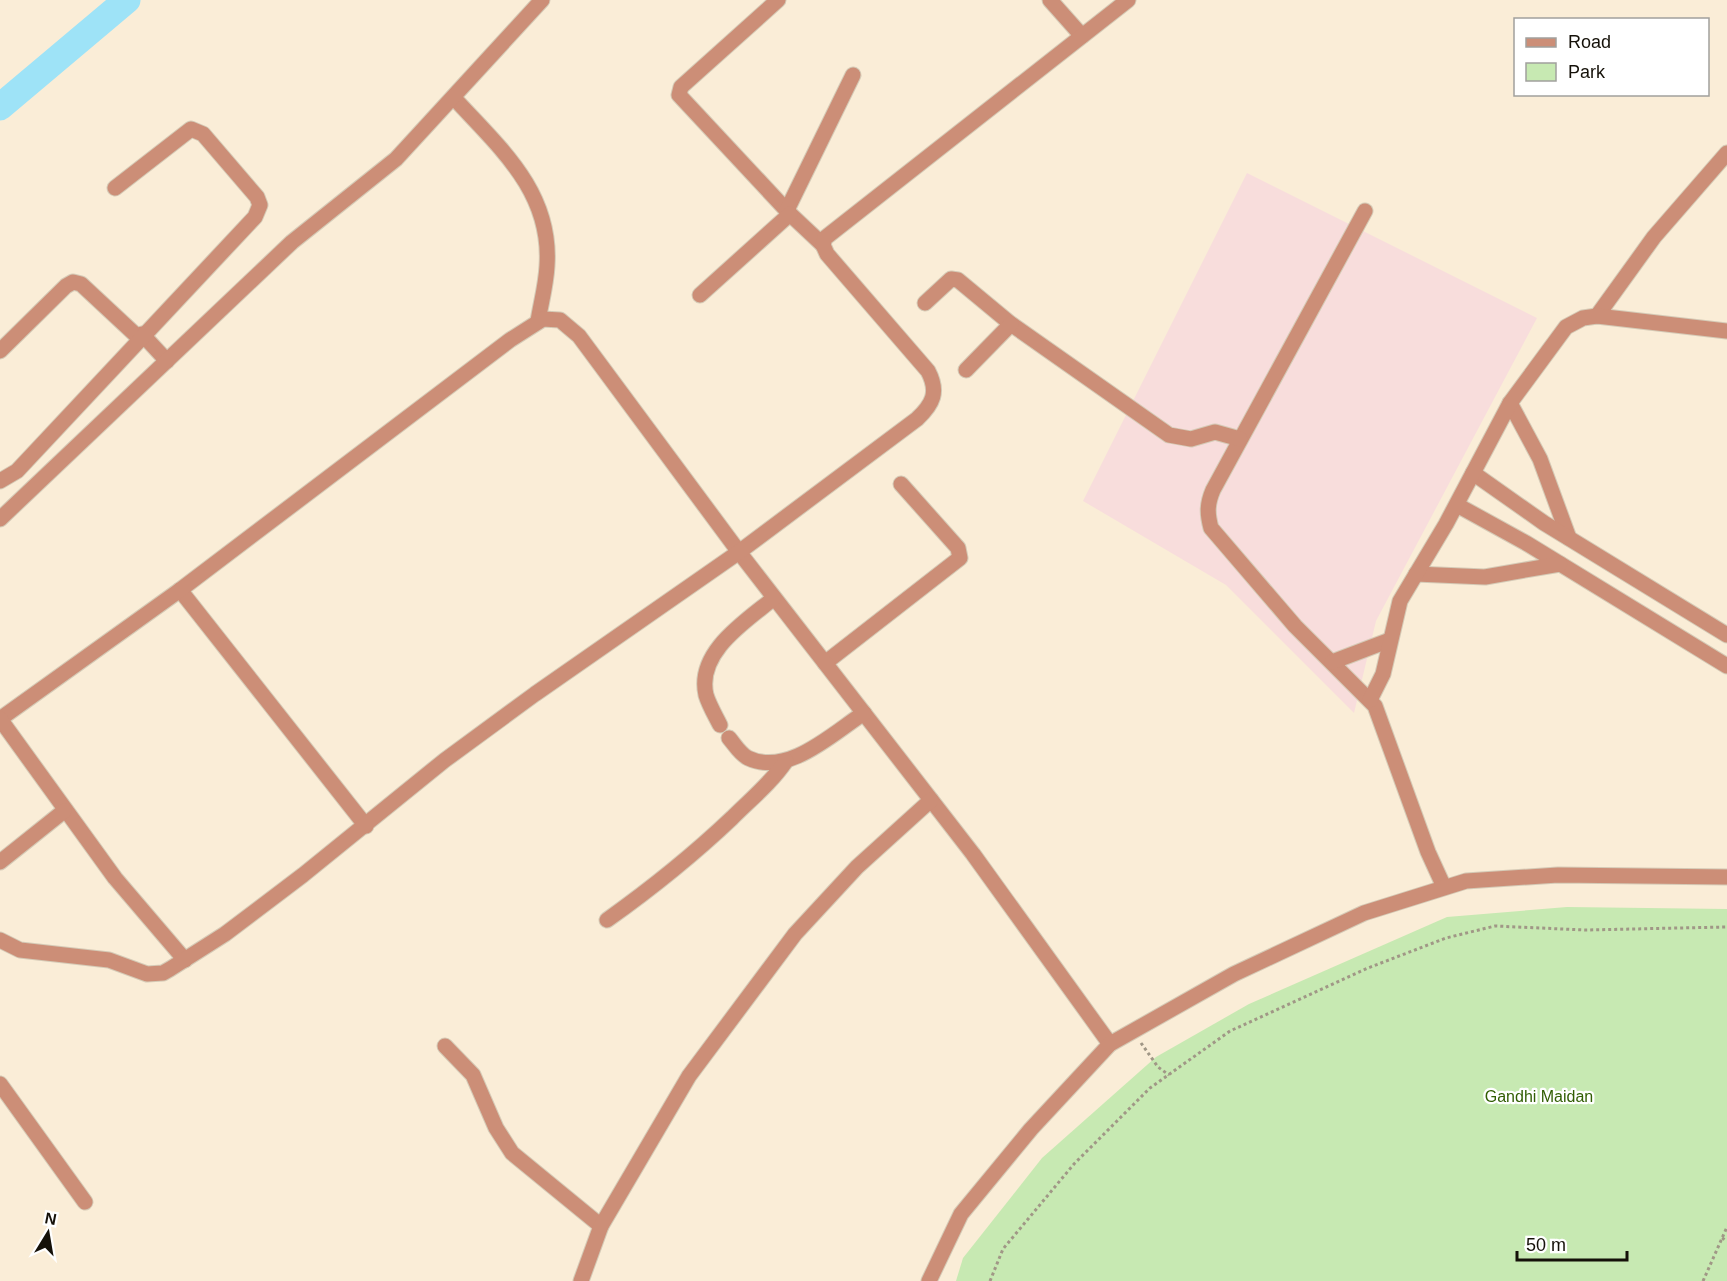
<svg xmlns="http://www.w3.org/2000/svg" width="1727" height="1281" font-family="Helvetica,sans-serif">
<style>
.commercial{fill:#f8dddc}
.green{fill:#c7e9b2}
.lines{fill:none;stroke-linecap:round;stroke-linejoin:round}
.river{stroke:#9ee3f7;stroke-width:27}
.minor-casing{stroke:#d5cab6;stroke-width:17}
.path{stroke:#a09786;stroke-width:3;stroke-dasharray:3 3;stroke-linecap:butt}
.minor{stroke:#cc8e77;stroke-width:15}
.labels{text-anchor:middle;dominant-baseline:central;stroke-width:4.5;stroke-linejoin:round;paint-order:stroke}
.park-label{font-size:16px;fill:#315e03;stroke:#fff}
</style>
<rect width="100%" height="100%" fill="#faedd7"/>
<path class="commercial" d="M1247 173 1537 318 1376 621 1354 713 1226 585 1083 501Z"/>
<path class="green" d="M1567 907 1727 909V1281H956L963 1258 1042 1158 1156 1057 1249 1004 1447 917Z"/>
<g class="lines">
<path class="river" d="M0 107 127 0"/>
<g class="minor-casing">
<g id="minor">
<path d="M778 0 681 87 679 95 790 214 823 245"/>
<path d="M1050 0 1082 36"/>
<path d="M454 98C500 148 552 192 547 266 546 285 541 303 538 321"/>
<path d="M787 210 853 75"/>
<path d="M1365 211 1213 490C1207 504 1207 513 1211 528L1295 626 1375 706 1428 852 1444 887"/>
<path d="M700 295 790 214"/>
<path d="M925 303 951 279 958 280 1011 324 1169 435 1191 439 1215 432 1240 439"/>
<path d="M1597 316 1654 237 1727 153"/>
<path d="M142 334 167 361"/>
<path d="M0 351 66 286 73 282 81 284 139 338"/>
<path d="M966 370 1011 324"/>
<path d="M1510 403 1540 459 1569 538"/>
<path d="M1473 473 1544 523 1727 635"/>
<path d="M0 481 17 471 255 217 260 205 257 197 203 134 191 129 115 188"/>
<path d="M1457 505 1526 543 1727 666"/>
<path d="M0 519 292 242 396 159 542 0"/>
<path d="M1416 574 1485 577 1560 564"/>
<path d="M180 590 366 826"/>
<path d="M1332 662 1390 640"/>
<path d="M825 663 960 558 958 548 901 484"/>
<path d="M1370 700 1383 674 1400 601 1446 524 1510 403 1566 327 1583 318 1597 316 1727 331"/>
<path d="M0 719 180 590 510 340 543 319 560 320 579 336 739 552 973 854 1110 1044"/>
<path d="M0 719 115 878 185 960"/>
<path d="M720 725C715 715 709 705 706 695 696 652 746 621 774 598"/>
<path d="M729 738C735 745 740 754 748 758 788 777 833 733 864 713"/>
<path d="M0 862 64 811"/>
<path d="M607 920C652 888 693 855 732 818 751 799 771 783 786 761"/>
<path d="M0 940 20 950 109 960 147 974 163 973 170 969 225 934 303 875 445 760 535 694 739 552 917 419C933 404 939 392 928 371L827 254 823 245 825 238 1128 0"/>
<path d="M445 1046 473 1075 496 1128 512 1153 601 1226"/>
<path d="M0 1084 85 1202"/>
<path d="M581 1281 601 1226 689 1076 795 934 857 867 931 800"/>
<path d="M929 1281 961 1214 1031 1129 1110 1044 1234 974 1364 913 1466 881 1558 875 1727 877"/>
</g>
</g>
<g class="path">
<path d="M1141 1043 1158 1067 1169 1075"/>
<path d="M1722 1238 1727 1241"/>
<path d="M990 1281 1003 1249 1074 1164 1150 1088 1230 1031 1368 968 1446 938 1495 926 1585 930 1727 927"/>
<path d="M1703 1281 1727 1227"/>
</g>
<use href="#minor" class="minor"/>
</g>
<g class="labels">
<g class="park-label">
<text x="1539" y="1096">Gandhi Maidan</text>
</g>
</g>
<rect x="1514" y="18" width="195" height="78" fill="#ffffff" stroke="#a1a09d" stroke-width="1.5"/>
<rect x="1526" y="38" width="30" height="9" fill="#cc8e77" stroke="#a1a09d" stroke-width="1.5"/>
<text x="1568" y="48" font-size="18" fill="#151109">Road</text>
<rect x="1526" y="63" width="30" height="18" fill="#c7e9b2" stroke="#a1a09d" stroke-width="1.5"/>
<text x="1568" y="78" font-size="18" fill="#151109">Park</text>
<g transform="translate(48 1233) rotate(11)" stroke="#ffffff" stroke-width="4.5" paint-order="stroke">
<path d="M0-4.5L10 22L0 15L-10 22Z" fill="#151109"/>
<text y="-9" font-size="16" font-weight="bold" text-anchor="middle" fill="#151109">N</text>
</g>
<path d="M1517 1251v9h110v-9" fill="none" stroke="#151109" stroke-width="3"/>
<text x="1526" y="1251" font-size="18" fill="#151109" stroke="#ffffff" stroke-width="4.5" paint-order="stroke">50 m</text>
</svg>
